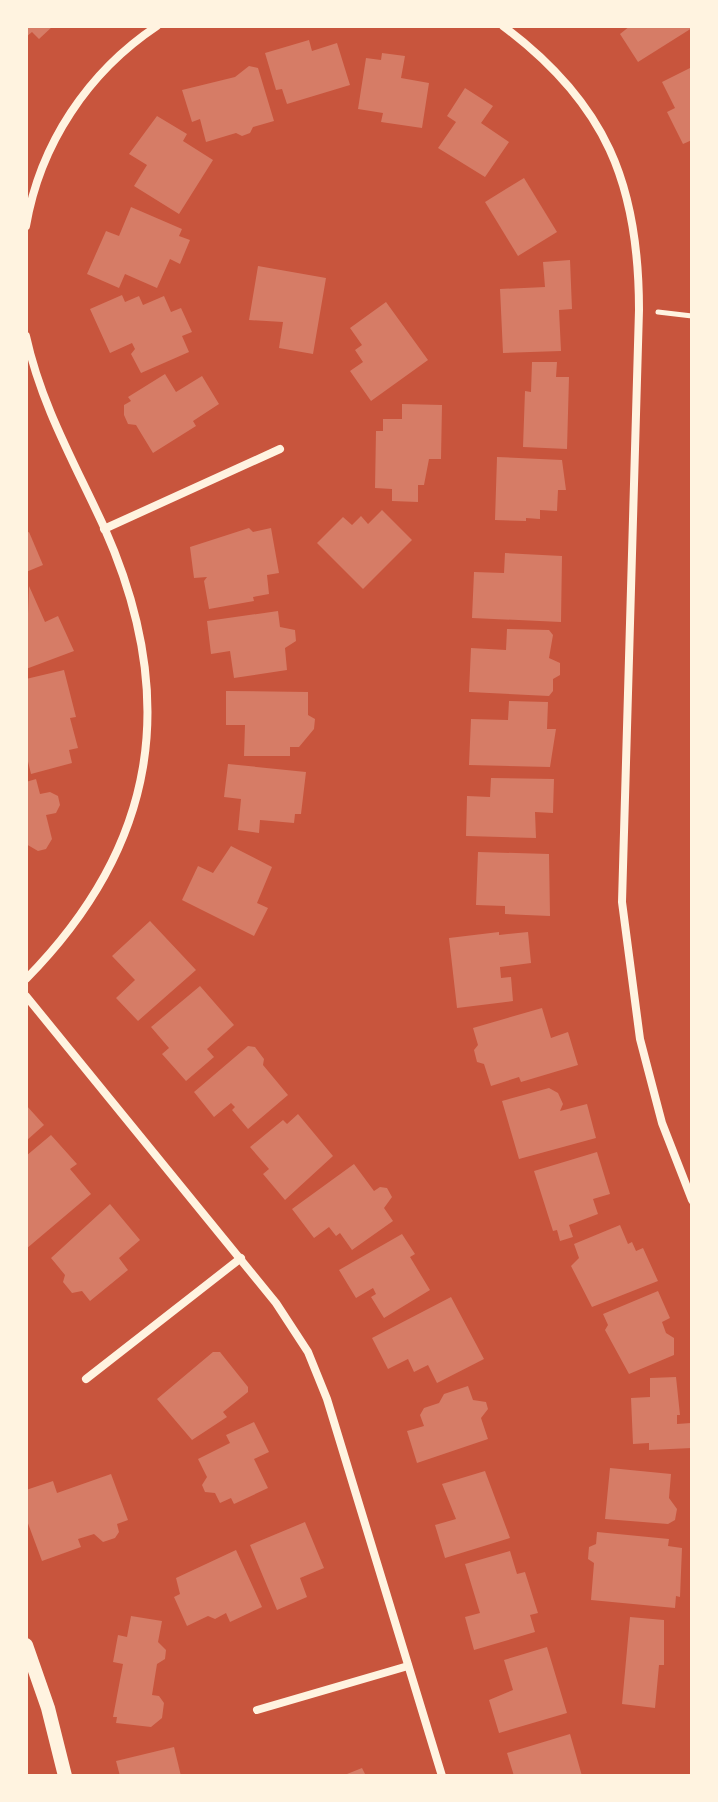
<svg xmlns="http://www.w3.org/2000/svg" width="718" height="1802" font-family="Cabin,sans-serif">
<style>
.building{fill:#d67c66}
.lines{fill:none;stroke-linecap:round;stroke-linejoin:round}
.path{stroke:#fff3e0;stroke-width:5}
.minor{stroke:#fff3e0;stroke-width:8}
.tertiary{stroke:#fff3e0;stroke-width:14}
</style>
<rect width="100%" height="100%" fill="#c8553d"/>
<g class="building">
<path d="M26 26H53L39 39 32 32 26 37Z"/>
<path d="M630 26H692V28L638 62 620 34Z"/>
<path d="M309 40 312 51 337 43 350 85 287 104 282 89 276 90 265 53Z"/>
<path d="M382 53 405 56 401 78 429 83 422 128 381 122 383 113 358 109 366 58 381 60Z"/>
<path d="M249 66 258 68 274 121 253 127 250 133 242 136 236 133 206 142 200 119 192 122 182 90 235 77Z"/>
<path d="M692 67V140L683 144 667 112 675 108 662 82Z"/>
<path d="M465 88 493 106 481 123 509 142 485 177 438 148 456 122 447 116Z"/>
<path d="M157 116 187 134 183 141 213 160 179 214 134 186 147 165 129 154Z"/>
<path d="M524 178 557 232 518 256 485 202Z"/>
<path d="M131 207 182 229 179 236 190 240 180 264 170 259 157 288 125 274 119 288 87 274 106 231 119 236Z"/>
<path d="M570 260 572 309 559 310 561 351 503 353 500 289 545 287 543 262Z"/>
<path d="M258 266 326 278 313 354 279 348 283 322 249 320Z"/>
<path d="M122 295 125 302 139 296 143 305 164 296 171 312 181 308 192 332 182 336 189 352 141 373 131 354 135 349 132 343 110 353 90 309Z"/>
<path d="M386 302 428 360 371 401 350 371 363 362 355 350 362 345 350 328Z"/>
<path d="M532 362H557L556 377H569L567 449 523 447 525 391 531 392Z"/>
<path d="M165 374 176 392 202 376 219 404 193 421 196 426 153 453 136 425 128 424 124 415V405L131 401 128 397Z"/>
<path d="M402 404 442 405 441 459H429L424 485H418V502L392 501V489L375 488 376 431H383V419H402Z"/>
<path d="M497 457 562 460 566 490H558L557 511 540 510V519L526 518V521L495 520Z"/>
<path d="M382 510 412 540 363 589 317 543 343 517 352 525 361 516 368 524Z"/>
<path d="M249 528 253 532 271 528 279 573 267 575 269 594 253 597 254 601 209 609 204 581 207 577 194 578 190 547Z"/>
<path d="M29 532 43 565 26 572V533Z"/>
<path d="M505 553 562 556 561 622 472 618 474 572 504 573Z"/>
<path d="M29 586 45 622 58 616 74 651 26 669Z"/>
<path d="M278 611 280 627 295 630 296 641 285 648 287 670 234 678 230 651 211 654 207 621Z"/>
<path d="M507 629 549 630 553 635 549 658 560 663V675L553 679V691L549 696 469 692 471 648 506 650Z"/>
<path d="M64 670 76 717 70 718 78 748 69 750 72 763 31 774 26 753V679Z"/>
<path d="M226 691 308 692V715L315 719 314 729 299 747H290V756H244L245 725H226Z"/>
<path d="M509 701 548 702 547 729H556L550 767 469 765 471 719 508 720Z"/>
<path d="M228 764 306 772 301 814H295L294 823 260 820 259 833 238 830 241 799 224 797Z"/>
<path d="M491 778 554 779 553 813 535 812 536 838 466 836 467 796 490 797Z"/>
<path d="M36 779 40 794 50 792 58 796 60 805 56 813 46 815 52 839 46 849 38 851 26 844V782Z"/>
<path d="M231 846 272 867 257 903 268 908 254 936 182 900 198 866 213 873Z"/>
<path d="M478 852 549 854 550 916 505 914V906L476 905Z"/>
<path d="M150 921 196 970 138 1021 116 998 135 980 112 956Z"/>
<path d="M499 932V935L528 932 531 963 500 967 501 978 511 977 513 1001 457 1008 449 938Z"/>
<path d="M200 986 234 1025 207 1049 214 1057 186 1081 162 1054 169 1048 151 1027Z"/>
<path d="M542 1008 551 1038 568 1032 578 1065 521 1082 519 1077 491 1086 484 1064 477 1062 474 1050 478 1045 473 1028Z"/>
<path d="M248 1046 255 1047 264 1059 263 1065 288 1095 248 1129 232 1110 235 1107 231 1103 214 1117 194 1092Z"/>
<path d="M549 1088 558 1093 563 1104 560 1111 587 1104 596 1138 519 1159 502 1101Z"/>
<path d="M26 1105 44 1125 26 1141Z"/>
<path d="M298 1114 333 1156 285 1200 263 1174 269 1169 250 1147 283 1120 287 1124Z"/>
<path d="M51 1135 77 1164 70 1169 91 1194 26 1249V1156Z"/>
<path d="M597 1152 610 1194 593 1199 598 1214 569 1225 573 1237 560 1241 557 1230 553 1231 534 1171Z"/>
<path d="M354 1164 374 1191 380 1187 387 1188 392 1197 384 1208 393 1221 352 1250 340 1233 336 1236 329 1227 314 1238 292 1209Z"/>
<path d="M110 1204 140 1240 119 1258 128 1270 90 1301 82 1291 72 1293 63 1282 65 1275 51 1258Z"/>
<path d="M620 1225 628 1244 632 1242 636 1251 643 1248 658 1281 592 1307 571 1266 579 1258 574 1244Z"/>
<path d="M402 1234 415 1254 410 1257 430 1290 384 1318 371 1297 376 1294 373 1288 356 1298 339 1270Z"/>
<path d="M658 1291 670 1318 662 1322 666 1333 674 1338V1355L629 1374 605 1330 608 1325 603 1314Z"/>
<path d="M451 1297 484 1359 437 1383 428 1365 414 1372 408 1359 388 1369 372 1338Z"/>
<path d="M213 1352H220L248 1387V1392L223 1412 227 1417 192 1440 157 1399Z"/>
<path d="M676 1377 680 1415H677V1424L691 1423 692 1448 649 1450V1443L633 1444 631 1398 650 1397V1378Z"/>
<path d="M468 1386 473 1400 486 1402 488 1409 481 1418 488 1439 417 1463 407 1431 424 1426 420 1415 424 1408 439 1403 444 1394Z"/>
<path d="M254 1422 269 1452 254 1459 268 1488 234 1504 231 1498 220 1503 215 1493 205 1492 202 1485 207 1477 198 1459 230 1443 226 1435Z"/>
<path d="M610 1468 671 1474 669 1498 677 1509 675 1520 668 1524 605 1519Z"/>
<path d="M485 1471 510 1538 445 1558 435 1525 456 1519 442 1484Z"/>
<path d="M111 1474 128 1520 117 1524 119 1532 115 1538 103 1542 94 1534 78 1539 81 1547 42 1561 26 1518V1490L53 1481 57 1493Z"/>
<path d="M305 1522 324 1568 300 1578 307 1597 277 1610 250 1545Z"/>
<path d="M597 1532 669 1539 668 1546 682 1548 680 1597 676 1596 675 1608 591 1600 594 1563 588 1559 589 1547 596 1544Z"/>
<path d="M236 1550 262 1607 230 1622 226 1613 215 1619 208 1616 187 1626 174 1597 180 1594 176 1578Z"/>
<path d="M510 1551 517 1574 525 1572 538 1613 530 1615 535 1632 474 1650 465 1617 480 1613 465 1564Z"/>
<path d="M131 1616 162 1621 158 1642 166 1650 165 1659 157 1664 152 1695 159 1696 164 1703 162 1718 151 1727 116 1723 117 1717H113L123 1664 113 1662 118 1635 127 1637Z"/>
<path d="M630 1617 664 1620V1665H659L655 1708 622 1704Z"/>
<path d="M547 1647 567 1713 499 1733 489 1700 513 1690 504 1660Z"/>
<path d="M570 1734 582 1776H514L507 1753Z"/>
<path d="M174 1747 181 1776H120L116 1761Z"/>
<path d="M362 1768 366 1776H342Z"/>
</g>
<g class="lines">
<path class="path" d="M658 312 692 316"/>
<g class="minor">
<path d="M503 26C606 103 639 184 639 310L622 902 640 1039 662 1123 692 1200"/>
<path d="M26 226C40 144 88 72 157 26"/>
<path d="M26 336C41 405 75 464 104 527 180 698 158 845 26 979"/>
<path d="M104 529 280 449"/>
<path d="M26 996 276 1303 308 1352 327 1399 442 1776"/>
<path d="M86 1379 241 1258"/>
<path d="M257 1710 408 1666"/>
</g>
<path class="tertiary" d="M26 1645 48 1708 65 1776"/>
</g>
<rect width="718" height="1802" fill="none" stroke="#fff3e0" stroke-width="56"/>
</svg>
